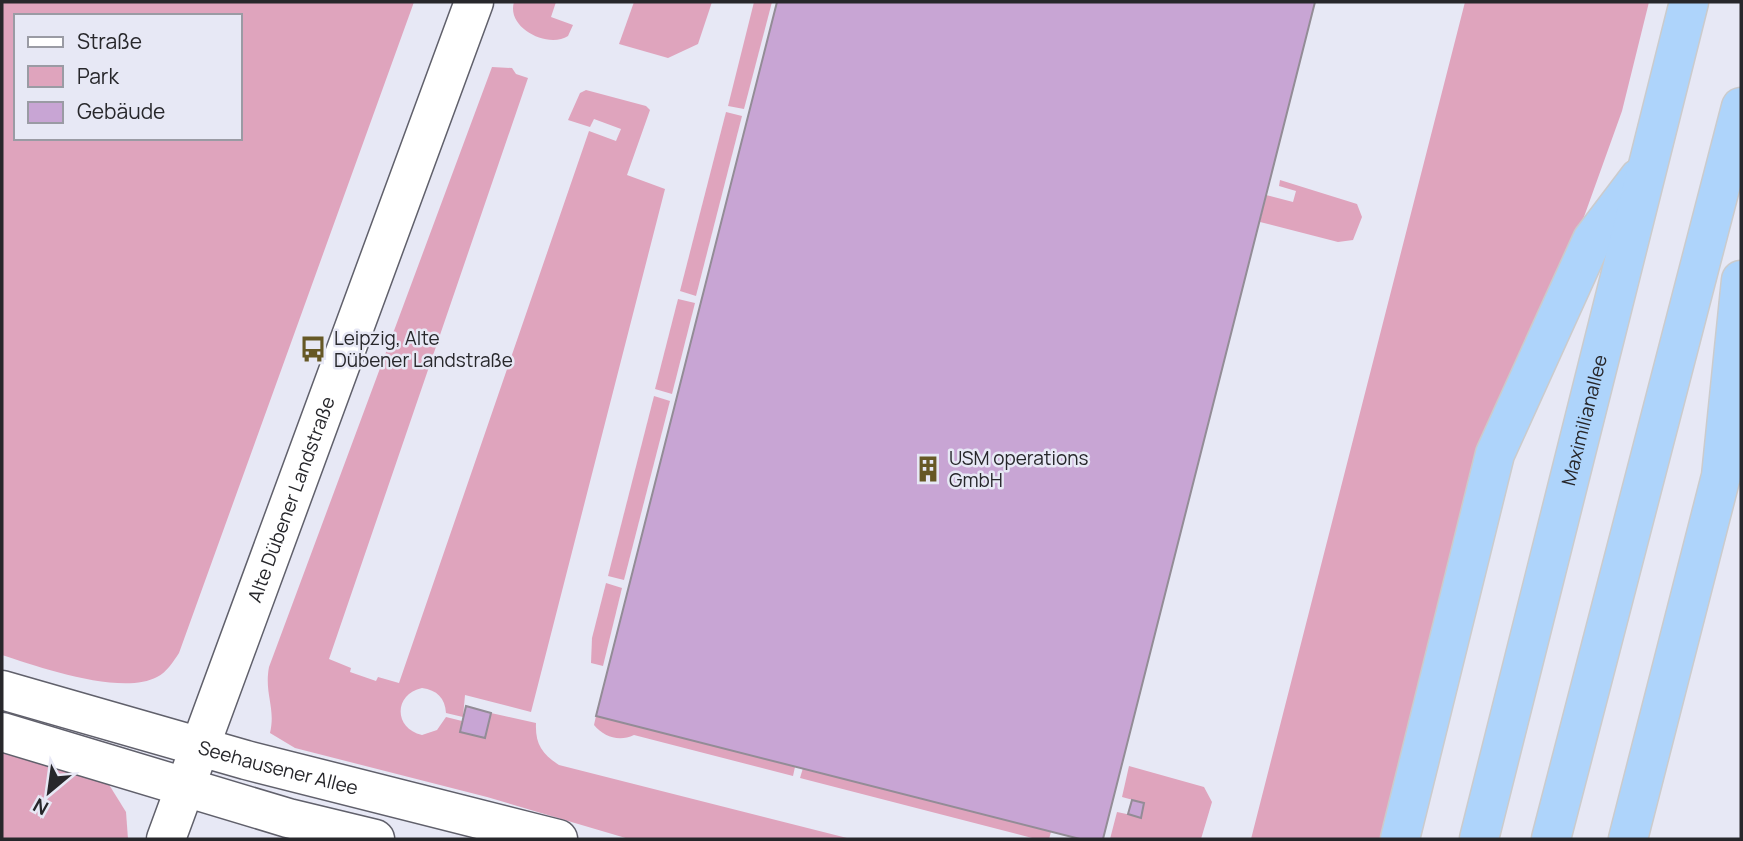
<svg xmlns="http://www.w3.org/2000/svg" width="1743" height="841" font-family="Manrope,sans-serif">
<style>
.green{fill:#dfa4bd;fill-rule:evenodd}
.building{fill:#c8a5d4;stroke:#938c96;stroke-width:2}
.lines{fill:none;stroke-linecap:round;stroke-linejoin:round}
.tertiary-casing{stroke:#60606b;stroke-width:41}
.secondary-casing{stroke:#60606b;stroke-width:41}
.trunk-casing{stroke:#cbcbcc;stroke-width:41}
.tertiary{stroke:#fff;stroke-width:38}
.secondary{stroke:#fff;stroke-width:38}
.trunk{stroke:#aed4fb;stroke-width:38}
.labels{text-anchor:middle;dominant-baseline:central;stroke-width:5;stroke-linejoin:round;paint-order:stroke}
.poi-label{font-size:19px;fill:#27272b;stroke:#e7e8f5;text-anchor:start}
.street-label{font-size:19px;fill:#27272b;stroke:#e7e8f5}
</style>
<rect width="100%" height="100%" fill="#e7e8f5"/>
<g class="green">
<path d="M2 2H414L179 653C173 662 167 672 157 677 122 696 38 667 2 655ZM16 16H240V138H16Z"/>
<path d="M514 2H556L551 17 573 25 568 36C548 49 506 28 514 2Z"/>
<path d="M634 2H712L698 44 668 58 619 44Z"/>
<path d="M754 2H772L744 109 728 106Z"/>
<path d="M1465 2H1649L1622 111 1585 214 1472 498 1382 839H1251Z"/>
<path d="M492 67 512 68 516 74 528 78 329 659 351 668 350 672 376 681 378 677 399 683 589 131 616 141 621 129 594 119 590 127 568 120 580 93 586 90 646 106 650 110 627 175 665 189 531 712 465 695 463 717 446 713C445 698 437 690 422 688 394 694 393 728 422 735L437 730 446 717 462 721 460 732 485 738 491 713 536 723C535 744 542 754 559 765L851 839H629L487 797 295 748 270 733C276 707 264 694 269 667Z"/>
<path d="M726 112 742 116 696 296 680 291Z"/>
<path d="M1280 180 1357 204 1362 217 1353 240 1338 242 1260 222 1266 195 1293 202 1296 191 1279 186Z"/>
<path d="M678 299 695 303 672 394 655 389Z"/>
<path d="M654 396 670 401 624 580 608 576Z"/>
<path d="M606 583 622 588 603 666 591 663 592 638Z"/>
<path d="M596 716 795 767 793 776 634 735C619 742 604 737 594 725Z"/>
<path d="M2 749 108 783 126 812 128 839H2Z"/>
<path d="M1129 766 1204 787 1212 802 1201 839H1110L1117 812 1141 817 1144 803 1122 797Z"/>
<path d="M803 768 1051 832 1049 839H1036L800 778Z"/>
</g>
<g class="building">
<path d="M777 2H1315L1103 839H1080L596 716Z"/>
<path d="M466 706 491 713 485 738 460 732Z"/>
<path d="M1132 800 1144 803 1141 818 1128 814Z"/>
</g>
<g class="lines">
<g class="tertiary-casing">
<g id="tertiary">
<path id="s1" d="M166 839 474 2"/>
</g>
</g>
<g class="secondary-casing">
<g id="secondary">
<path id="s2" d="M2 690 246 760 558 839"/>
<path d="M2 732 288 818 375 839"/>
</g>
</g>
<g class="trunk-casing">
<g id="trunk">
<path d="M1400 839 1495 454 1592 240 1639 178"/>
<path id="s3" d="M1479 839 1689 2"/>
<path d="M1551 839 1741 107"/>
<path d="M1628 839 1721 476 1741 280"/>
</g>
</g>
<use href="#tertiary" class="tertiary"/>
<use href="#secondary" class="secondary"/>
<use href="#trunk" class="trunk"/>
</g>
<defs>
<g id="bus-bare" transform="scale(2.1)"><path d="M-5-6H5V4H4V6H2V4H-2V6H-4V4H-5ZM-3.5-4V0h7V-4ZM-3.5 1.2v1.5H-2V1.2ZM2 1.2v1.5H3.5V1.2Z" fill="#665825" stroke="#e7e8f5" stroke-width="2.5" paint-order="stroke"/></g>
<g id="building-bare" transform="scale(2.1)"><path d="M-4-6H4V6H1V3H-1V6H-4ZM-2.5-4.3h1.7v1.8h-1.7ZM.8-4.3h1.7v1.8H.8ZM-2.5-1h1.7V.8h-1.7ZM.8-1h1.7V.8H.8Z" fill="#665825" stroke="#e7e8f5" stroke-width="2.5" paint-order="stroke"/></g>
</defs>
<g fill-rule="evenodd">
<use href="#bus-bare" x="313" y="349"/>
<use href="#building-bare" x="928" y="469"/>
</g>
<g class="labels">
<g class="poi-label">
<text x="334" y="338">Leipzig, Alte<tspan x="334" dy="22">Dübener Landstraße</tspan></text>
<text x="949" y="458">USM operations<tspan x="949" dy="22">GmbH</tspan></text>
</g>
<g class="street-label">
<text stroke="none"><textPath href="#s3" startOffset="432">Maximilianallee</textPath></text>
<text stroke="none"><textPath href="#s1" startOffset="362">Alte Dübener Landstraße</textPath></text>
<text stroke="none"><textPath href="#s2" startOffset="287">Seehausener Allee</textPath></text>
</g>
</g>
<rect width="1743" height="841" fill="none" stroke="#27272b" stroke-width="7"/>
<rect x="14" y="14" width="228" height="126" fill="#e7e8f5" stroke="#9a9ba4" stroke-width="2"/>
<rect x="28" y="37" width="35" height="10" fill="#ffffff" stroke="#9a9ba4" stroke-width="2"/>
<text x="77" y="49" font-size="21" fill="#27272b">Straße</text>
<rect x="28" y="66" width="35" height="21" fill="#dfa4bd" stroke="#9a9ba4" stroke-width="2"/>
<text x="77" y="84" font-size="21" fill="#27272b">Park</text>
<rect x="28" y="102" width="35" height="21" fill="#c8a5d4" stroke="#9a9ba4" stroke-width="2"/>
<text x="77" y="119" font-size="21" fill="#27272b">Gebäude</text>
<g transform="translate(49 792) rotate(209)" stroke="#e7e8f5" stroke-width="5" paint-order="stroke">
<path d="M0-5L12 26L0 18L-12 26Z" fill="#27272b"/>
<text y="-10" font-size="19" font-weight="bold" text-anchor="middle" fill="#27272b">N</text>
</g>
</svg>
